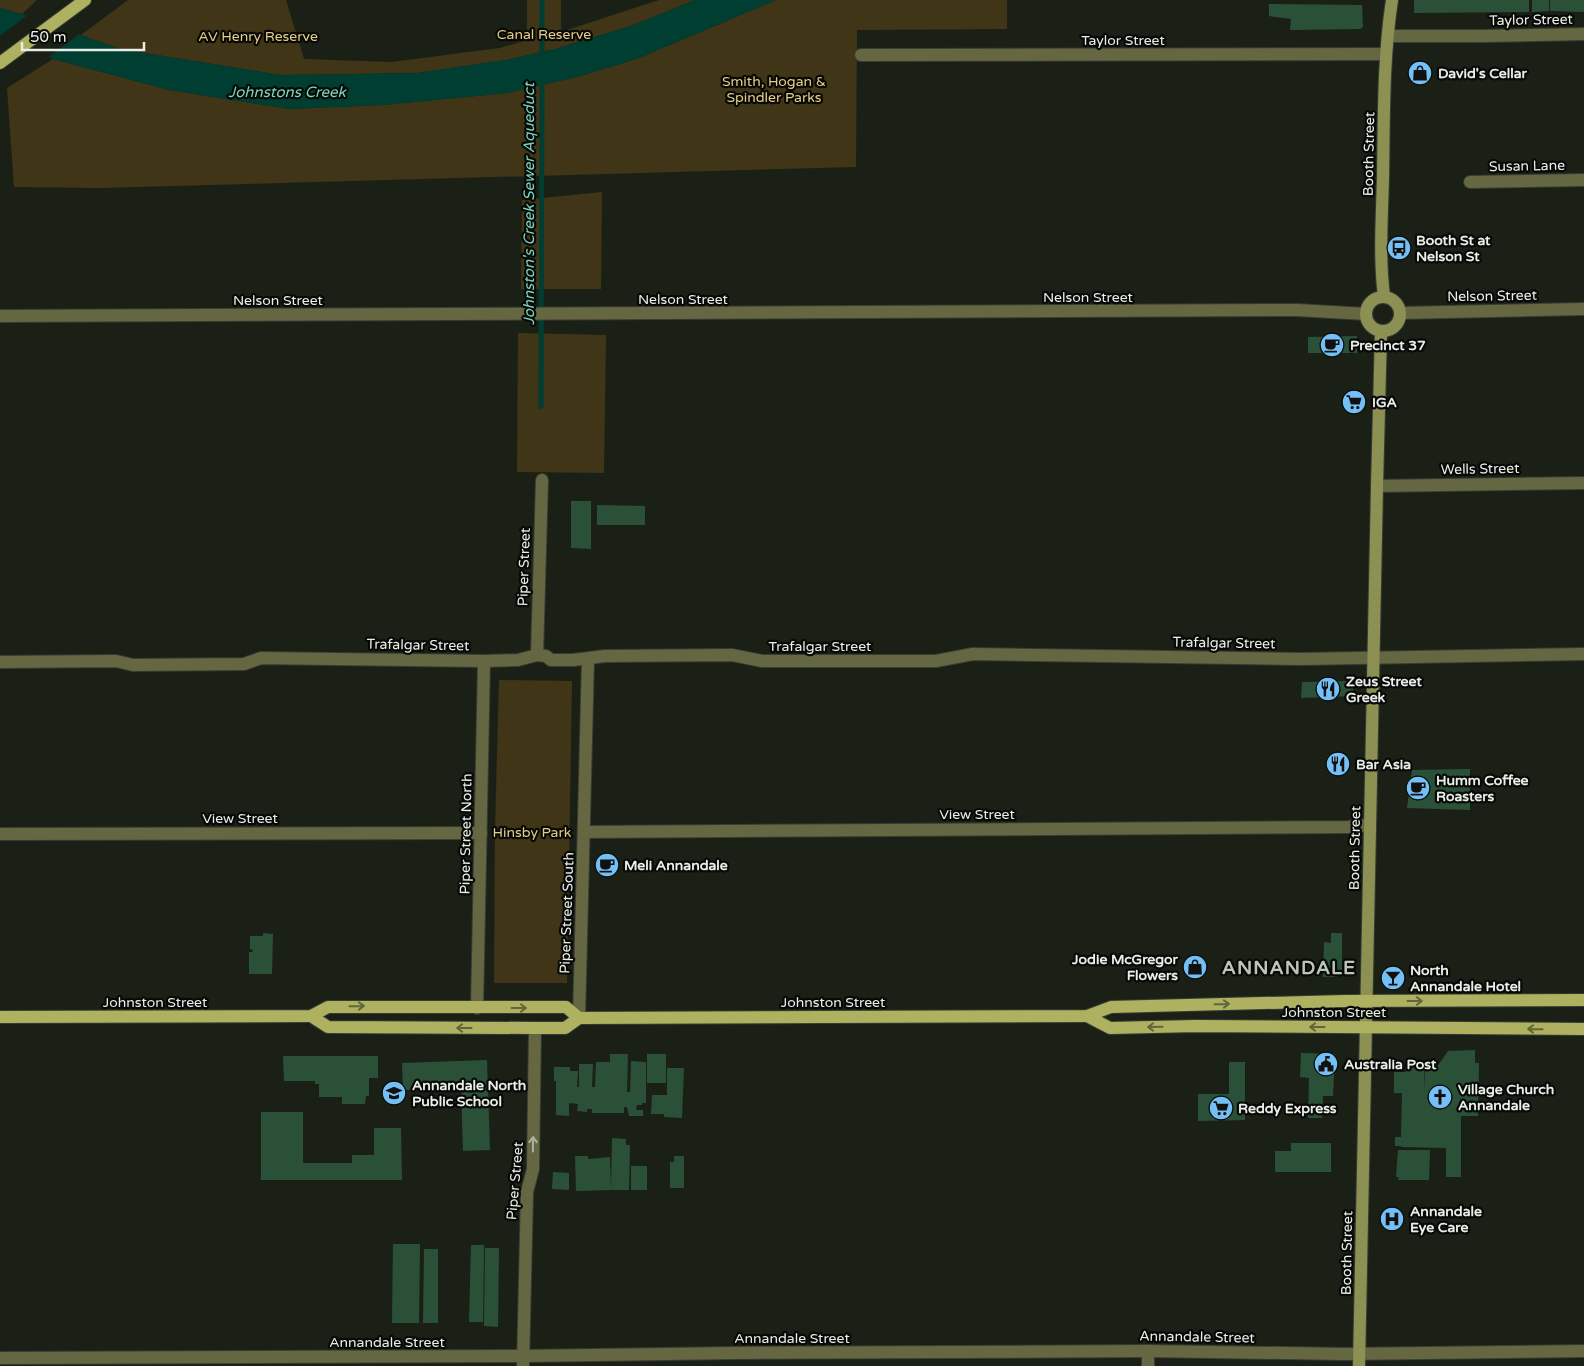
<svg xmlns="http://www.w3.org/2000/svg" width="1584" height="1366" font-family="'Varela Round',sans-serif">
<style>
.green{fill:#403517}
.water{fill:#003e32}
.pier{fill:#1b2017}
.lines{fill:none;stroke-linecap:round;stroke-linejoin:round}
.stream{stroke:#003e32;stroke-width:5}
.building{fill:#2a5138}
.minor-casing{stroke:#383d34;stroke-width:14}
.secondary-casing{stroke:#383d34;stroke-width:14}
.primary-casing{stroke:#383d34;stroke-width:14}
.minor{stroke:#656742;stroke-width:12}
.secondary{stroke:#8d9053;stroke-width:12}
.primary{stroke:#adb160;stroke-width:12}
.oneway{stroke:#626538}
.oneway2{stroke:#aeb19d}
.labels{text-anchor:middle;dominant-baseline:central;stroke-width:4.5;stroke-linejoin:round;paint-order:stroke}
.street-label{font-size:14px;fill:#eaeee8;stroke:#070906}
.park-label{font-size:14px;fill:#e7cd88;stroke:#070906}
.poi-label{font-size:14px;font-weight:bold;fill:#eaeee8;stroke:#070906;text-anchor:start}
.water-label{font-size:15px;font-style:italic;fill:#7cd5bf;stroke:#070906}
.district-label{font-size:19px;font-weight:bold;letter-spacing:1px;fill:#bcc4b8;stroke:#070906}
</style>
<rect width="100%" height="100%" fill="#1b2017"/>
<g class="green">
<path d="M0 0H37L22 14 0 8Z"/>
<path d="M128 0H286L304 59 391 62 500 48 527 40V0H561V32L659 0H695L631 26 555 49 506 60 417 73 281 75 120 49 81 35Z"/>
<path d="M776 0H1007V29L857 30 856 167 100 188 14 187 7 88 53 59 169 90 289 109 383 105 507 93 581 76 639 58Z"/>
<path d="M602 192 601 289H521L522 200Z"/>
<path d="M518 333 606 335 604 473 517 472Z"/>
<path d="M499 680 572 681 567 983H494L495 830Z"/>
</g>
<path class="water" d="M695 0H776L639 58 581 76 507 93 383 105 289 109 169 90 53 59 0 41V8L22 14 120 49 281 75H310L417 73 506 60 555 49 631 26Z"/>
<path class="pier" d="M29 14 82 32 46 59 0 44V36Z"/>
<g class="lines">
<g class="stream">
<path d="M542 57V0"/>
<path d="M541 407 542 78"/>
</g>
</g>
<g class="building">
<path d="M1414 0H1529V12L1414 13Z"/>
<path d="M1532 0H1549V11L1532 12Z"/>
<path d="M1550 0H1584V12L1550 11Z"/>
<path d="M1269 4 1362 5 1363 27 1360 29 1290 30 1291 19 1269 16Z"/>
<path d="M1357 336V353H1308V337Z"/>
<path d="M571 501H591V549L571 548Z"/>
<path d="M597 505 645 506V525H597Z"/>
<path d="M1354 681 1353 696 1301 698 1302 682Z"/>
<path d="M1470 769V810L1407 808 1412 770Z"/>
<path d="M263 933 273 934 272 974H249V952H253L252 949H250V936H263Z"/>
<path d="M1331 933H1342V973L1337 977H1323L1324 942 1331 943Z"/>
<path d="M1475 1050V1063H1479L1478 1116H1461V1177H1446V1148L1401 1147V1146H1395V1137H1401L1402 1093H1394V1072H1406V1066H1424L1425 1092V1067H1437L1448 1051Z"/>
<path d="M1301 1053 1335 1054 1333 1096H1323L1322 1118H1308L1309 1078 1300 1077Z"/>
<path d="M610 1054H628L627 1092H630L631 1061 646 1062V1103H642V1105H637L636 1110H643V1116H629L627 1107H624V1113H592V1109H587V1112L577 1111 578 1104 569 1103V1116L556 1115V1081H554V1067H570V1071H578L577 1087H579V1064H593L592 1087H595L596 1062H610Z"/>
<rect x="647" y="1054" width="19" height="29"/>
<path d="M283 1056H378V1078H369V1096H366L365 1104H342V1097H319V1084H315V1081H284Z"/>
<path d="M487 1060 490 1150 463 1151 461 1088 403 1090 402 1063Z"/>
<path d="M1229 1062H1245V1120L1198 1121V1094H1229Z"/>
<path d="M667 1068H684L682 1118 664 1117V1114H651L652 1095H667Z"/>
<path d="M261 1112H303V1163H352V1155H374V1128H401L402 1180H261Z"/>
<path d="M612 1138 626 1139V1145H630L629 1190H611Z"/>
<path d="M1291 1143H1331V1172H1275V1151H1291Z"/>
<path d="M1398 1150H1430L1429 1180H1398L1399 1177H1396Z"/>
<path d="M575 1156H588V1159L610 1157 611 1190 576 1191Z"/>
<path d="M674 1156H684V1188H670V1162H674Z"/>
<rect x="631" y="1166" width="16" height="24"/>
<path d="M553 1172 569 1173V1190L552 1189Z"/>
<path d="M393 1244H420L419 1323H392Z"/>
<path d="M471 1245H484L483 1322H469Z"/>
<path d="M485 1248H499L498 1327 484 1326Z"/>
<path d="M424 1249H438V1323H423Z"/>
</g>
<g class="lines">
<g class="minor-casing">
<g id="minor">
<path d="M1389 36H1483L1584 34"/>
<path d="M861 55 1386 54"/>
<path d="M1470 182 1584 180"/>
<path d="M1401 313 1584 309"/>
<path d="M0 316 1297 310 1366 314"/>
<path d="M1377 486 1584 483"/>
<path d="M537 655 542 480"/>
<path d="M0 662 116 661 133 665 244 664 261 658 484 661 518 660 537 655 546 656 551 660H573L605 656 732 655 762 661H936L973 654 1301 659 1584 654"/>
<path d="M584 832 1348 827 1370 825"/>
<path d="M0 834 481 833"/>
<path d="M477 1008 484 661"/>
<path d="M579 1018 588 659"/>
<path d="M0 1358 523 1356 734 1353 1148 1351 1344 1354 1584 1351"/>
<path d="M523 1366 527 1192 533 1169 535 1028"/>
<path d="M1148 1366V1351"/>
</g>
</g>
<g class="secondary-casing">
<g id="secondary">
<path d="M1384 296C1379 258 1382 217 1383 178 1384 119 1383 59 1392 0"/>
<circle cx="1383" cy="314" r="17"/>
<path d="M1359 1366 1377 486 1381 331"/>
</g>
</g>
<g class="primary-casing">
<g id="primary">
<path d="M0 63 85 0"/>
<path d="M311 1016 328 1027 535 1028H565L579 1018 1087 1016 1111 1007 1345 1001 1584 1000"/>
<path d="M1087 1016 1110 1028 1195 1026 1584 1029"/>
<path d="M0 1017 311 1016 328 1007H566L579 1018"/>
</g>
</g>
<use href="#minor" class="minor"/>
<use href="#secondary" class="secondary"/>
<use href="#primary" class="primary"/>
</g>
<defs><path id="oneway-shaft" d="M-6 0H5M1.5-3L5.5 0L1.5 3" fill="none" stroke-width="1.6" stroke-linecap="round" stroke-linejoin="round" transform="scale(1.25)"/></defs>
<g class="oneway">
<use href="#oneway-shaft" transform="translate(1415 1001)"/>
<use href="#oneway-shaft" transform="translate(1222 1004) rotate(-1)"/>
<use href="#oneway-shaft" transform="translate(357 1006) rotate(-1)"/>
<use href="#oneway-shaft" transform="translate(519 1008)"/>
<use href="#oneway-shaft" transform="translate(1155 1027) rotate(179)"/>
<use href="#oneway-shaft" transform="translate(1317 1027) rotate(-180)"/>
<use href="#oneway-shaft" transform="translate(464 1028) rotate(-180)"/>
<use href="#oneway-shaft" transform="translate(1535 1029) rotate(-179)"/>
</g>
<use class="oneway2" href="#oneway-shaft" transform="translate(533 1144) rotate(-89)"/>
<defs>
<g id="shop-disc" transform="scale(1.25)"><circle r="9.5" fill="#74c0f6" stroke="#070906"/><path d="M-5-2.5h2.3a2.7 3.5 0 0 1 5.4 0H5L5.5 6h-11ZM-1.5-2.5h3a1.5 2.3 0 0 0-3 0Z" fill="#111"/></g>
<g id="bus-disc" transform="scale(1.25)"><circle r="9.5" fill="#74c0f6" stroke="#070906"/><path d="M-5-6H5V4H4V6H2V4H-2V6H-4V4H-5ZM-3.5-4V0h7V-4ZM-3.5 1.2v1.5H-2V1.2ZM2 1.2v1.5H3.5V1.2Z" fill="#111"/></g>
<g id="cafe-disc" transform="scale(1.25)"><circle r="9.5" fill="#74c0f6" stroke="#070906"/><path d="M-5.5-4.5H6V0H3Q3 3.5 0 3.5H-2.5Q-5.5 3.5-5.5 0ZM3-3.2v2h1.7v-2ZM-6 4.5H4V6H-6Z" fill="#111"/></g>
<g id="supermarket-disc" transform="scale(1.25)"><circle r="9.5" fill="#74c0f6" stroke="#070906"/><path d="M-6-5.5h2.5l.6 2H6L4.5 2H-2.5L-4.4-4H-6ZM-1.5 3.2a1.3 1.3 0 1 0 .1 0ZM3 3.2a1.3 1.3 0 1 0 .1 0Z" fill="#111"/></g>
<g id="restaurant-disc" transform="scale(1.25)"><circle r="9.5" fill="#74c0f6" stroke="#070906"/><path d="M-5-6h1v4h1v-4h1v4h1v-4h1v5L-1.5 .5V6h-2V.5L-5-1ZM5-6V6H3V1.5H1.5Q1.5-4 5-6Z" fill="#111"/></g>
<g id="bar-disc" transform="scale(1.25)"><circle r="9.5" fill="#74c0f6" stroke="#070906"/><path d="M-6-5H6L.8 .8V4.5H3.5V6h-7V4.5H-.8V.8Z" fill="#111"/></g>
<g id="civic-disc" transform="scale(1.25)"><circle r="9.5" fill="#74c0f6" stroke="#070906"/><path d="M-.6-6.5H3V-4.5H.6V-3L4-1V1h2V6H-6V1h2V-1L-.6-3ZM-1.2 2.5V6h2.4V2.5Z" fill="#111"/></g>
<g id="school-disc" transform="scale(1.25)"><circle r="9.5" fill="#74c0f6" stroke="#070906"/><path d="M0-5L7-2L0 1L-7-2ZM-4 1L0 2.5L4 1V4Q0 6-4 4Z" fill="#111"/></g>
<g id="church-disc" transform="scale(1.25)"><circle r="9.5" fill="#74c0f6" stroke="#070906"/><path d="M-1.2-6h2.4v3.5h3.3v2.4h-3.3V6h-2.4V-.1h-3.3v-2.4h3.3Z" fill="#111"/></g>
<g id="hospital-disc" transform="scale(1.25)"><circle r="9.5" fill="#74c0f6" stroke="#070906"/><path d="M-5-5h3v3.5h4V-5h3V5h-3V1.5h-4V5h-3Z" fill="#111"/></g>
</defs>
<g fill-rule="evenodd">
<use href="#shop-disc" x="1420" y="73"/>
<use href="#bus-disc" x="1399" y="248"/>
<use href="#cafe-disc" x="1332" y="345"/>
<use href="#supermarket-disc" x="1354" y="402"/>
<use href="#restaurant-disc" x="1328" y="689"/>
<use href="#restaurant-disc" x="1338" y="764"/>
<use href="#cafe-disc" x="1418" y="788"/>
<use href="#cafe-disc" x="607" y="865"/>
<use href="#shop-disc" x="1195" y="967"/>
<use href="#bar-disc" x="1393" y="978"/>
<use href="#civic-disc" x="1326" y="1064"/>
<use href="#school-disc" x="394" y="1093"/>
<use href="#church-disc" x="1440" y="1097"/>
<use href="#supermarket-disc" x="1221" y="1108"/>
<use href="#hospital-disc" x="1392" y="1219"/>
</g>
<g class="labels">
<g class="street-label">
<text transform="translate(1531 20) rotate(-1)">Taylor Street</text>
<text x="1123" y="40">Taylor Street</text>
<text transform="translate(1369 154) rotate(-89)">Booth Street</text>
<text transform="translate(1527 166) rotate(-1)">Susan Lane</text>
<text transform="translate(1492 296) rotate(-1)">Nelson Street</text>
<text x="1088" y="297">Nelson Street</text>
<text x="683" y="299">Nelson Street</text>
<text x="278" y="300">Nelson Street</text>
<text transform="translate(1480 469) rotate(-1)">Wells Street</text>
<text transform="translate(524 567) rotate(-88)">Piper Street</text>
<text transform="translate(1224 643) rotate(1)">Trafalgar Street</text>
<text transform="translate(418 645) rotate(1)">Trafalgar Street</text>
<text x="820" y="646">Trafalgar Street</text>
<text x="977" y="814">View Street</text>
<text x="240" y="818">View Street</text>
<text transform="translate(466 834) rotate(-89)">Piper Street North</text>
<text transform="translate(1355 848) rotate(-89)">Booth Street</text>
<text transform="translate(567 913) rotate(-88)">Piper Street South</text>
<text x="155" y="1002">Johnston Street</text>
<text x="833" y="1002">Johnston Street</text>
<text x="1334" y="1012">Johnston Street</text>
<text transform="translate(515 1181) rotate(-85)">Piper Street</text>
<text transform="translate(1347 1253) rotate(-89)">Booth Street</text>
<text transform="translate(1197 1337) rotate(1)">Annandale Street</text>
<text x="792" y="1338">Annandale Street</text>
<text x="387" y="1342">Annandale Street</text>
</g>
<g class="park-label">
<text x="544" y="34">Canal Reserve</text>
<text x="258" y="36">AV Henry Reserve</text>
<text x="774" y="81">Smith, Hogan &amp;<tspan x="774" dy="16">Spindler Parks</tspan></text>
<text x="532" y="832">Hinsby Park</text>
</g>
<g class="poi-label">
<text x="1438" y="73">David's Cellar</text>
<text x="1416" y="240">Booth St at<tspan x="1416" dy="16">Nelson St</tspan></text>
<text x="1350" y="345">Precinct 37</text>
<text x="1372" y="402">IGA</text>
<text x="1346" y="681">Zeus Street<tspan x="1346" dy="16">Greek</tspan></text>
<text x="1356" y="764">Bar Asia</text>
<text x="1436" y="780">Humm Coffee<tspan x="1436" dy="16">Roasters</tspan></text>
<text x="624" y="865">Meli Annandale</text>
<text x="1178" y="959" text-anchor="end">Jodie McGregor<tspan x="1178" dy="16">Flowers</tspan></text>
<text x="1410" y="970">North<tspan x="1410" dy="16">Annandale Hotel</tspan></text>
<text x="1344" y="1064">Australia Post</text>
<text x="412" y="1085">Annandale North<tspan x="412" dy="16">Public School</tspan></text>
<text x="1458" y="1089">Village Church<tspan x="1458" dy="16">Annandale</tspan></text>
<text x="1238" y="1108">Reddy Express</text>
<text x="1410" y="1211">Annandale<tspan x="1410" dy="16">Eye Care</tspan></text>
</g>
<g class="water-label">
<text x="287" y="92">Johnstons Creek</text>
<text transform="translate(529 204) rotate(-90)">Johnston's Creek Sewer Aqueduct</text>
</g>
<g class="district-label">
<text x="1289" y="968">ANNANDALE</text>
</g>
</g>
<path d="M22 42v8h122v-8" fill="none" stroke="#eaeee8" stroke-width="2.5"/>
<text x="30" y="42" font-size="15" fill="#eaeee8" stroke="#070906" stroke-width="4" paint-order="stroke">50 m</text>
</svg>
